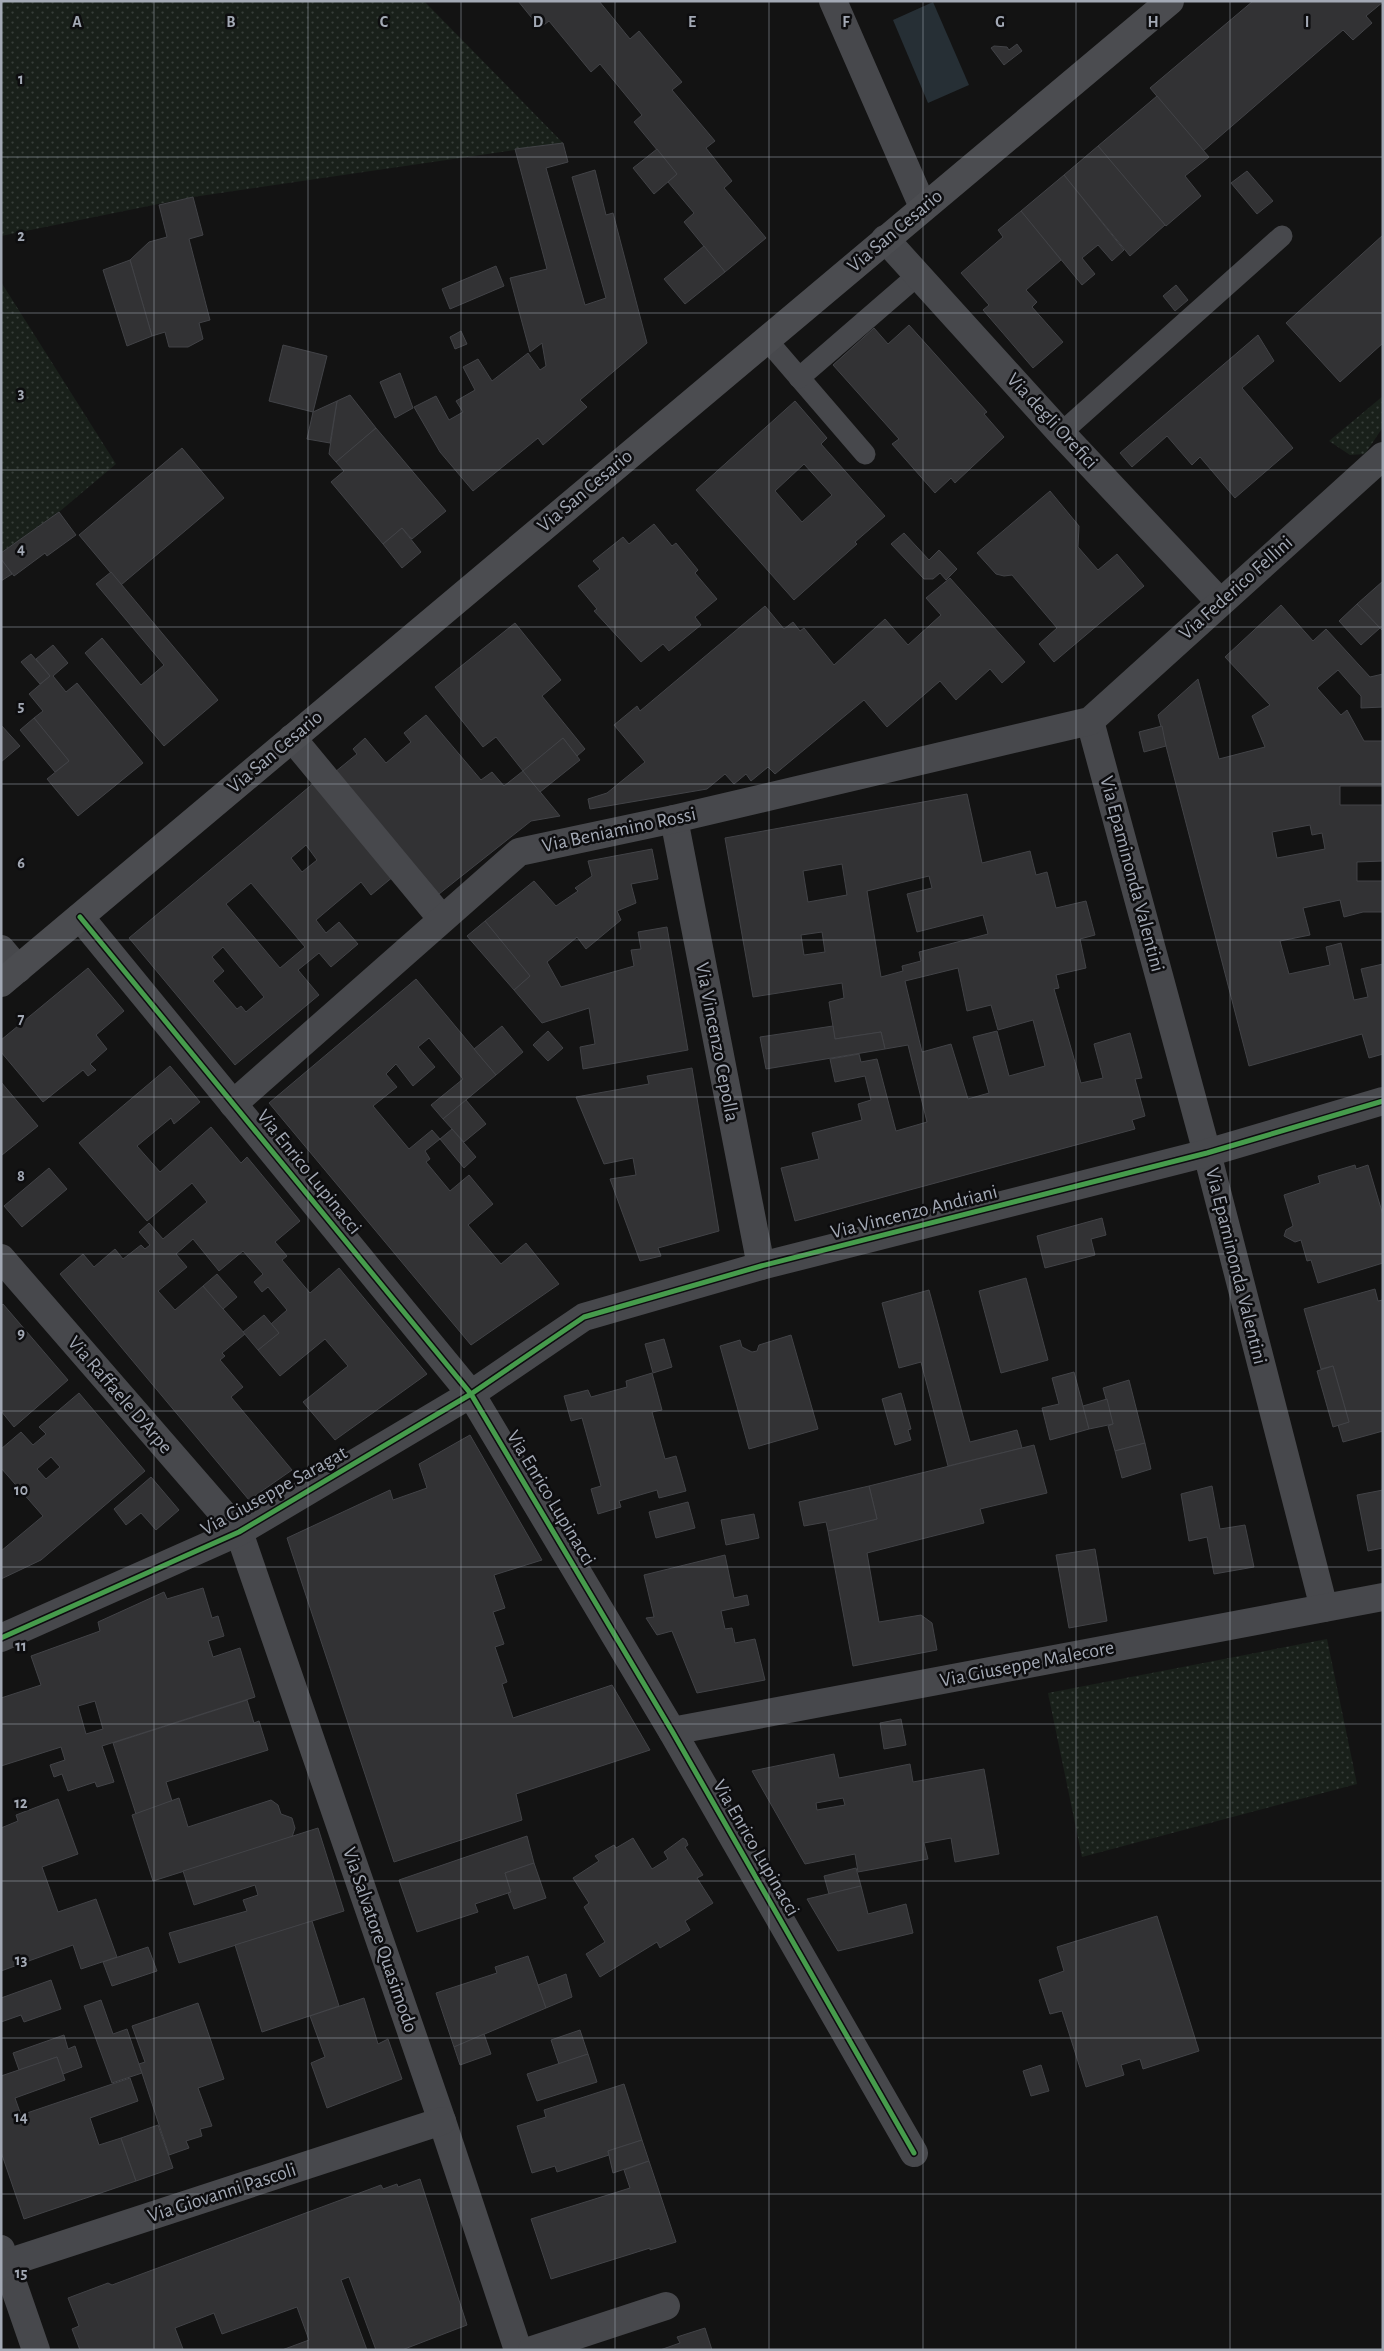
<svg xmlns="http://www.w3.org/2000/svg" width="1384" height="2351" font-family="'Alegreya Sans',sans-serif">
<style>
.grass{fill:url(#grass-dots)}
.water{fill:#262f35}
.building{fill:#323234;stroke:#424347;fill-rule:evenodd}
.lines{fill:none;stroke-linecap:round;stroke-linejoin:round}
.service{stroke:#47484c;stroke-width:21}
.minor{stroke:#47484c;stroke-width:28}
.secondary{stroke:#4b4c50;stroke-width:28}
.cycleway-casing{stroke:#0d0d0f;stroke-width:8}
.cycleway{stroke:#469c4c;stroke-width:5}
.grid{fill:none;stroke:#a3a9b5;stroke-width:1;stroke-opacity:0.55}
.labels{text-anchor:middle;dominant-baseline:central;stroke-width:5;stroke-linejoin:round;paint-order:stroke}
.street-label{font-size:20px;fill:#a3a9b5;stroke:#0d0d0f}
.grid-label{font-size:16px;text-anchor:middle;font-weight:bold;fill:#a3a9b5;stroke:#0d0d0f;stroke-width:5;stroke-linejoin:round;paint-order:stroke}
</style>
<defs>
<pattern id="grass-dots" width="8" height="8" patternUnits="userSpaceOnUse" patternTransform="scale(1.25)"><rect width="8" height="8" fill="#19201a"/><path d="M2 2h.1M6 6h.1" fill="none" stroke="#373e39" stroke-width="1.8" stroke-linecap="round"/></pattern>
</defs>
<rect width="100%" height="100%" fill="#131313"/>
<g class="grass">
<path d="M1 1H424L563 143 193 197 1 236Z"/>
<path d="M1 282 116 464 59 512 1 553Z"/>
<path d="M1383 396V427L1365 454 1350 455 1329 441Z"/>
<path d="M1327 1639 1357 1784 1082 1857 1048 1693Z"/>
</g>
<path class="water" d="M933 2 969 85 928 103 893 20Z"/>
<g class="building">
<path d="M518 1H599L630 39 639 31 682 82 672 90 715 141 706 148 732 181 724 188 766 238 725 272 684 222 694 213 668 182 677 174 634 122 642 115 600 64 591 72 549 21 540 28Z"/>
<path d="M1253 1 1383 2 1366 16 1372 23 1353 40 1343 30 1203 151 1150 88Z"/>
<path d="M1017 44 1022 51 1004 65 991 48 994 46 1007 47 1009 50Z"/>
<path d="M1157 96 1209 157 1185 176 1201 196 1166 226 1098 146Z"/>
<path d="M563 143 568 162 546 168 585 305 606 298 572 177 595 170 606 215 613 213 647 343 580 400 587 407 543 445 538 438 473 491 440 452 414 407 436 396 449 420 463 412 456 401 475 390 463 367 478 359 492 381 528 353 540 370 546 366 542 343 530 352 510 278 547 269 515 149Z"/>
<path d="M1098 146 1165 225 1130 256 1064 175Z"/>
<path d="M657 149 677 174 654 194 633 168Z"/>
<path d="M1247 171 1273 201 1257 214 1231 183Z"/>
<path d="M1064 175 1124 250 1112 261 1098 245 1082 258 1095 274 1082 285 1021 211Z"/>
<path d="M193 197 203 235 189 239 210 320 199 323 203 339 188 347H169L165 332 152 336 130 260 149 242 167 237 159 205Z"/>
<path d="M1021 211 1061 260 1026 290 1037 302 1032 307 1063 342 1033 368 983 310 989 305 961 273 1003 237 998 230Z"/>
<path d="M1383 235V343L1340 382 1286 323Z"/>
<path d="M704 246 725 272 685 304 664 279Z"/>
<path d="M130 260 152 336 127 346 103 270Z"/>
<path d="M496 266 504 286 450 309 442 289Z"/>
<path d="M1176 285 1188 300 1175 311 1163 296Z"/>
<path d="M909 325 987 412 984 414 1004 437 955 483 951 478 935 493 892 444 899 439 833 365 874 328 888 344Z"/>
<path d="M461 331 467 344 455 349 450 337Z"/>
<path d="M1258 335 1274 361 1242 388 1293 448 1235 498 1200 457 1192 465 1167 436 1132 467 1120 453Z"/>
<path d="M283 345 327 356 313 412 269 401Z"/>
<path d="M400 373 413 408 395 418 380 382Z"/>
<path d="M350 395 376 428 336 462 329 454 337 401Z"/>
<path d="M337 401 330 443 307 439 313 412Z"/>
<path d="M795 401 827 438 821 444 885 516 855 542 857 544 794 600 696 490ZM804 464 832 495 802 522 775 491Z"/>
<path d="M376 428 446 511 412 539 402 528 383 544 331 482 344 471 336 462Z"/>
<path d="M182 448 224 498 121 585 79 535Z"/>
<path d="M1050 491 1079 526 1078 547 1098 570 1117 554 1144 586 1054 662 1039 644 1057 628 1012 575 1004 576 996 574 977 553Z"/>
<path d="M59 512 76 535 47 556 45 553 14 576 1 559V553Z"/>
<path d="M654 524 672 546 676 543 698 570 695 573 717 599 695 617 701 625 669 651 663 644 641 662 594 611 597 609 578 586 600 569 593 561 623 537 629 544Z"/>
<path d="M402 528 421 552 402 568 383 544Z"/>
<path d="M904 533 929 560 939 550 957 569 946 580 940 573 933 579H924L891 544Z"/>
<path d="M1 559 12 574 1 581Z"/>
<path d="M111 572 218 700 164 746 85 653 102 638 141 685 164 665 96 584Z"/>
<path d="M950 578 1025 662 1002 683 990 669 956 700 940 681 887 727 864 700 775 774 768 767 751 781 746 774 734 784 725 774 707 789 590 809 588 799 607 793 645 762 614 725 637 706 640 711 765 606 784 629 793 622 800 631 804 628 834 665 885 619 908 645 941 615 926 598Z"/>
<path d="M1383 581V631L1357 604Z"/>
<path d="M1357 604 1380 628 1361 645 1339 621Z"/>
<path d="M1281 605 1313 641 1326 629 1370 677 1383 674V707L1361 708V696L1338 670 1317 688 1341 715 1347 710 1364 741H1383V786H1340V805H1383V861L1357 862V881H1383V912H1363L1344 917 1340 900 1303 908 1310 935 1280 941 1289 974 1330 965 1326 947 1341 943 1354 1000 1368 997 1361 969 1383 964V1054L1369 1058 1362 1034 1249 1066 1158 715 1198 679 1219 759 1265 747 1252 716 1270 705 1225 657ZM1310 825 1312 835 1322 833 1325 849 1277 858 1272 832Z"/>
<path d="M515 623 561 680 542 696 585 749 577 756 563 738 523 771 496 737 483 747 435 687Z"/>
<path d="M53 645 68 663 53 676 66 692 77 683 143 763 78 816 47 779 69 761 34 718 43 711 29 694 50 676 36 659Z"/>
<path d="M31 654 50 676 40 684 21 662Z"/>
<path d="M426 715 481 780 492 772 504 786 523 771 560 816 531 821 439 894 335 772 357 754 353 749 365 738 386 763 411 742 404 733Z"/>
<path d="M34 718 69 761 55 772 20 730Z"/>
<path d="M1 725 20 746 1 762Z"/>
<path d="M1162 726 1166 746 1144 752 1139 732Z"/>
<path d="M563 738 580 760 540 792 523 771Z"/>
<path d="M315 782 394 876 371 895 361 882 316 920 326 933 339 922 358 944 331 967 319 953 298 970 319 995 235 1065 129 938ZM306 845 317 860 302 872 291 858ZM251 883 305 947 280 968 226 904ZM223 947 264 997 246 1012 241 1006 237 1009 213 981 224 971 212 957Z"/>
<path d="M967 794 982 863 1030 851 1036 875 1047 872 1056 908 1086 901 1095 935 1080 939 1086 968 1056 975 1059 988 1054 989 1081 1083 1103 1078 1094 1044 1130 1033 1142 1078 1135 1079 1145 1116 1132 1120 1135 1129 795 1221 781 1168 819 1159 812 1133 862 1120 858 1104 871 1100 865 1076 835 1082 830 1059 859 1054 861 1062 877 1059 896 1131 927 1122 908 1045 885 1049 881 1032 835 1039 829 1002 844 998 842 983 753 997 725 838ZM842 864 847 895 808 902 803 871ZM929 876 932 888 907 894 917 932 983 915 988 934 919 952 921 961 902 966 903 971 881 977 867 891ZM822 932 825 952 804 955 801 935ZM958 968 967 1011 991 1005 998 1030 1033 1020 1045 1066 1009 1076 997 1031 973 1037 989 1093 968 1099 951 1044 922 1052 905 981Z"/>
<path d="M652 849 658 879 631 884 636 903 617 911 621 920 586 949 577 937 547 962 561 987 634 966 631 950 641 949 638 932 667 927 688 1050 583 1069 580 1047 595 1044 589 1008 542 1023 514 990 530 976 485 921 534 881 556 906 578 891 575 888 592 876 588 861Z"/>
<path d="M485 921 530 976 514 990 467 936Z"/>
<path d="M88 968 124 1011 96 1035 107 1049 90 1064 96 1070 88 1076 83 1070 43 1102 1 1052V1040Z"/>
<path d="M416 979 496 1075 443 1119 431 1105 463 1079 429 1038 418 1047 435 1067 413 1086 396 1064 386 1074 397 1087 373 1106 409 1149 432 1130 440 1139 425 1151 430 1159 426 1162 450 1191 469 1175 493 1204 468 1225 501 1264 526 1243 559 1284 471 1345 269 1103Z"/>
<path d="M502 1026 523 1052 496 1075 474 1049Z"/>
<path d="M833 1026 835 1039 881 1032 885 1049 766 1069 760 1037Z"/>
<path d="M548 1031 563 1048 548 1061 533 1045Z"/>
<path d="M170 1066 200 1102 174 1124 171 1118 137 1146 160 1172 211 1127 241 1163 247 1157 300 1221 275 1242 287 1256 282 1260 310 1293 339 1268 427 1374 335 1440 303 1402 348 1366 325 1339 280 1376 258 1350 279 1333 271 1324 287 1310 268 1287 262 1292 254 1282 263 1274 243 1251 219 1271 193 1239 176 1254 187 1267 158 1291 175 1310 203 1286 245 1334 222 1353 225 1356 220 1360 243 1387 231 1397 292 1470 249 1500 60 1274 83 1254 94 1267 115 1249 123 1259 141 1245 145 1249 150 1245 139 1232 149 1223 163 1239 207 1202 192 1183 147 1221 79 1143Z"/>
<path d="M692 1068 719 1231 658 1248 661 1256 640 1261 610 1179 636 1175 633 1158 604 1164 576 1097 649 1084 647 1076Z"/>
<path d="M1 1082 38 1126 2 1155 1 1154Z"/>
<path d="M466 1100 486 1124 464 1142 443 1119Z"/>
<path d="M452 1129 476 1157 464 1168 440 1139Z"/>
<path d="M1355 1165 1356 1169 1368 1165 1383 1215V1263L1318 1283 1311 1260 1307 1261 1301 1240 1295 1242 1284 1236 1286 1230 1293 1226 1284 1195 1320 1183 1318 1176Z"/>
<path d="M49 1168 67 1189 22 1227 4 1206Z"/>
<path d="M1102 1218 1106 1235 1091 1239 1095 1255 1045 1268 1037 1236Z"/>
<path d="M217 1274 237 1297 223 1309 203 1286Z"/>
<path d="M1026 1278 1048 1360 1001 1373 979 1291Z"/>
<path d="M1375 1289 1378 1301 1383 1300V1431L1343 1442 1338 1425 1349 1422 1333 1366 1321 1369 1304 1309Z"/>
<path d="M929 1290 970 1442 1017 1430 1022 1448 948 1466 921 1362 899 1368 882 1303Z"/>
<path d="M3 1304 68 1380 14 1427 1 1411V1306Z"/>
<path d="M264 1315 279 1333 258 1350 243 1332Z"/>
<path d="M791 1335 818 1429 749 1449 720 1346 740 1340 742 1347 752 1352 757 1351 759 1345Z"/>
<path d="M664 1339 672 1367 653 1373 645 1344Z"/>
<path d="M1333 1366 1349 1422 1333 1427 1317 1371Z"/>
<path d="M1074 1372 1089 1429 1050 1440 1042 1408 1059 1404 1052 1378Z"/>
<path d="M652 1373 662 1410 652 1412 665 1459 676 1456 686 1491 659 1498 657 1490 619 1501 621 1507 598 1514 591 1489 601 1486 582 1418 571 1421 564 1396 588 1390 591 1397 627 1387 626 1381Z"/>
<path d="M1129 1380 1145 1443 1115 1451 1108 1426 1113 1424 1103 1388Z"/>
<path d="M79 1393 145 1471 41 1560 1 1579V1551L43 1516 1 1468V1449L21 1432 33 1445 46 1434 39 1427ZM51 1457 60 1467 46 1479 37 1469Z"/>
<path d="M901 1393 911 1429 908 1430 911 1440 895 1445 882 1399Z"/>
<path d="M1107 1399 1113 1424 1089 1429 1083 1406Z"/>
<path d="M470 1435 542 1560 494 1575 505 1608 493 1612 504 1644 495 1647 507 1682 502 1684 513 1718 612 1685 650 1750 516 1794 522 1820 394 1862 287 1538 390 1490 393 1500 427 1488 419 1464Z"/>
<path d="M1145 1443 1151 1469 1122 1478 1115 1451Z"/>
<path d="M1034 1445 1047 1493 980 1509 984 1523 867 1553 879 1622 921 1615 932 1623 937 1650 853 1666 828 1531 877 1519 869 1486Z"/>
<path d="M151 1477 179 1510 156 1530 141 1513 126 1525 114 1509Z"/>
<path d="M869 1486 877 1519 828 1531 826 1522 804 1526 799 1502Z"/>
<path d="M1212 1486 1220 1529 1245 1525 1254 1567 1214 1574 1207 1537 1189 1541 1181 1494Z"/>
<path d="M1383 1490V1548L1368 1551 1357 1495Z"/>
<path d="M688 1502 695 1528 656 1538 649 1512Z"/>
<path d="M754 1514 759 1538 726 1545 721 1520Z"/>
<path d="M1095 1549 1107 1621 1069 1628 1056 1555Z"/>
<path d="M725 1555 734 1598 747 1595 749 1605 721 1611 725 1629 732 1628 735 1643 755 1639 765 1680 697 1693 672 1631 657 1635 646 1618 654 1617 644 1575Z"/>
<path d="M203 1588 212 1618 218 1616 224 1636 208 1641 213 1657 240 1648 255 1697 102 1746 114 1782 97 1787 95 1782 68 1791 62 1774 54 1777 50 1765 65 1760 61 1747 1 1766V1698L41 1685 31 1656 100 1631 98 1622 164 1592 167 1599ZM95 1701 103 1729 86 1734 78 1706Z"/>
<path d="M247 1700 254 1723 259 1721 268 1750 166 1782 172 1801 136 1814 113 1743Z"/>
<path d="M901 1719 906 1745 884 1749 880 1723Z"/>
<path d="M834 1754 839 1778 910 1764 913 1782 984 1769 999 1854 955 1862 951 1838 924 1843 928 1859 858 1872 855 1854 805 1864 752 1771ZM843 1798 845 1805 817 1810 816 1803Z"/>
<path d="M179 1798 188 1827 271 1800 278 1805 281 1814 292 1818 295 1828 292 1837 153 1881 132 1815Z"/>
<path d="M58 1799 78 1854 42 1867 58 1912 96 1899 117 1957 81 1969 73 1945 1 1971V1828L18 1821 16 1815Z"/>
<path d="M318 1828 344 1911 179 1963 169 1933 247 1911 243 1900 258 1895 255 1885 194 1905 183 1871Z"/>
<path d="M527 1836 534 1863 505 1873 511 1892 475 1904 478 1912 417 1932 399 1880Z"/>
<path d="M633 1838 652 1869 668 1859 664 1852 683 1838 686 1840 688 1845 685 1847 703 1875 697 1878 713 1903 685 1921 690 1930 660 1948 657 1942 600 1977 586 1954 605 1942 584 1907 589 1903 573 1878 599 1861 595 1856 614 1845 616 1848Z"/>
<path d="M534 1863 546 1898 514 1909 508 1893 511 1892 505 1873Z"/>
<path d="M856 1868 861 1886 829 1894 824 1876Z"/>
<path d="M861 1886 868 1914 906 1904 913 1933 838 1951 807 1899Z"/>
<path d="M1157 1916 1199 2051 1143 2069 1140 2059 1121 2065 1124 2075 1086 2087 1062 2011 1050 2014 1039 1980 1064 1971 1057 1947Z"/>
<path d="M312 1921 339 2006 262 2032 235 1945Z"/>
<path d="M148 1947 157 1971 112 1986 103 1962Z"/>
<path d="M528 1956 546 2008 454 2047 436 1993 497 1973 495 1967Z"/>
<path d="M566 1974 572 1997 546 2008 538 1985Z"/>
<path d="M51 1980 61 2009 24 2022 21 2015 1 2022V1998Z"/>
<path d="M364 1998 378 2044 388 2039 402 2079 327 2108 311 2063 325 2057 310 2016Z"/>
<path d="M101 2000 113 2034 127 2029 142 2073 112 2083 84 2006Z"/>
<path d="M198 2003 224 2079 198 2088 212 2126 200 2129 202 2136 186 2141 189 2148 169 2155 139 2064 145 2062 132 2026Z"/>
<path d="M580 2030 588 2054 559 2064 551 2040Z"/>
<path d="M484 2034 491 2054 460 2065 454 2047Z"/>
<path d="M64 2035 68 2049 75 2046 82 2067 63 2074 57 2057 19 2070 13 2053Z"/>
<path d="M588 2054 597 2082 537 2101 527 2074Z"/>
<path d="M57 2057 65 2080 15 2098 21 2115 130 2078 138 2101 90 2118 99 2145 121 2138 136 2181 24 2219 1 2152V2076Z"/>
<path d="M1041 2065 1049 2091 1031 2096 1023 2071Z"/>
<path d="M624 2084 642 2140 608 2151 609 2155 557 2172 555 2166 532 2173 517 2126 546 2117 544 2110Z"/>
<path d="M158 2125 173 2168 136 2181 121 2138Z"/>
<path d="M642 2140 649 2161 613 2173 608 2151Z"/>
<path d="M649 2161 676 2242 650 2250V2248L551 2279 531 2219 630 2188 624 2170Z"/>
<path d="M420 2179 467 2325 402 2350H376L349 2277 341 2280 367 2350H282L309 2340 297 2307 222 2334 214 2313 175 2328 183 2349 181 2350H80L72 2329 79 2326 68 2298 108 2283 112 2285 381 2185 383 2189 397 2184 398 2187Z"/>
<path d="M705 2328 712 2350H660L680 2343 677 2337Z"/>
</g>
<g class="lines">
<g class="service">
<path d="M766 339 865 454"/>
<path d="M799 378 918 275"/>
<path d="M1061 433 1282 236"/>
</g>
<g class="minor">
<path d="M833 1 923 207"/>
<path d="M885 239 1061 433 1220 602"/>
<path d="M1090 721 1207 1153 1324 1608"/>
<path d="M292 738 442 919"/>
<path d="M674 819 761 1266"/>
<path d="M80 917 471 1394 672 1731 914 2153"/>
<path d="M1 949 18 969"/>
<path d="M233 1104 519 852 674 819 1090 721 1383 456"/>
<path d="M1 1258 239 1532 442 2121 518 2350"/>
<path d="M1 1638 239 1532 471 1394 584 1317 761 1266 1207 1153 1383 1101"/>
<path d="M672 1731 1383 1597"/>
<path d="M1 2249 36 2350"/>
<path d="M1 2265 442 2121"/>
<path d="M532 2350 666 2306"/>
</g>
<path class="secondary" d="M1 983 1170 1"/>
<g class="cycleway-casing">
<g id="cycleway">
<path d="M80 917 471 1394 672 1731 914 2153"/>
<path d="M1 1638 239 1532 471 1394 584 1317 761 1266 1207 1153 1383 1101"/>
</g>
</g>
<use href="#cycleway" class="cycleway"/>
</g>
<path class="grid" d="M154 1V2350M308 1V2350M461 1V2350M615 1V2350M769 1V2350M923 1V2350M1076 1V2350M1230 1V2350M1 157H1383M1 313H1383M1 470H1383M1 627H1383M1 784H1383M1 940H1383M1 1097H1383M1 1254H1383M1 1411H1383M1 1567H1383M1 1724H1383M1 1881H1383M1 2038H1383M1 2194H1383"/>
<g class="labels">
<g class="street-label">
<text transform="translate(895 231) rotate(-40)">Via San Cesario</text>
<text transform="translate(1052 421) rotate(47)">Via degli Orefici</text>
<text transform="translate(585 491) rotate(-40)">Via San Cesario</text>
<text transform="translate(1236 588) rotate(-42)">Via Federico Fellini</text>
<text transform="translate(275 752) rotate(-40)">Via San Cesario</text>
<text transform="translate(619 830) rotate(-12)">Via Beniamino Rossi</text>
<text transform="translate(1132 874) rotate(75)">Via Epaminonda Valentini</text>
<text transform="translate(717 1042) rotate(79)">Via Vincenzo Cepolla</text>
<text transform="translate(309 1172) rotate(51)">Via Enrico Lupinacci</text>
<text transform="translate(914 1212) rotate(-14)">Via Vincenzo Andriani</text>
<text transform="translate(1236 1266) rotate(76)">Via Epaminonda Valentini</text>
<text transform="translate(120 1395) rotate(49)">Via Raffaele D'Arpe</text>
<text transform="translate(274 1491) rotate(-29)">Via Giuseppe Saragat</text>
<text transform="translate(551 1498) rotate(59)">Via Enrico Lupinacci</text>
<text transform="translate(1027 1664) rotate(-11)">Via Giuseppe Malecore</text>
<text transform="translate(756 1848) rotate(60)">Via Enrico Lupinacci</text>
<text transform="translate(380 1940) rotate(71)">Via Salvatore Quasimodo</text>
<text transform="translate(222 2193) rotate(-18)">Via Giovanni Pascoli</text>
</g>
</g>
<g class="grid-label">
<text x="77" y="27">A</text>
<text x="231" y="27">B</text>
<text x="384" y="27">C</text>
<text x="538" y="27">D</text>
<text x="692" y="27">E</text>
<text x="846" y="27">F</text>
<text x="1000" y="27">G</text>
<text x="1153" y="27">H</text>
<text x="1307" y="27">I</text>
<text x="21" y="84">1</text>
<text x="21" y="241">2</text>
<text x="21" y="398">3</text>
<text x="21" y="554">4</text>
<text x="21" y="711">5</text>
<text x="21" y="868">6</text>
<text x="21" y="1024">7</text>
<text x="21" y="1181">8</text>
<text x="21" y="1338">9</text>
<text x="21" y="1495">10</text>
<text x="21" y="1651">11</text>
<text x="21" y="1808">12</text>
<text x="21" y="1965">13</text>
<text x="21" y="2122">14</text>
<text x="21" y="2278">15</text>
</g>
<rect width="1384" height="2351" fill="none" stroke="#a3a9b5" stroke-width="5"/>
</svg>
